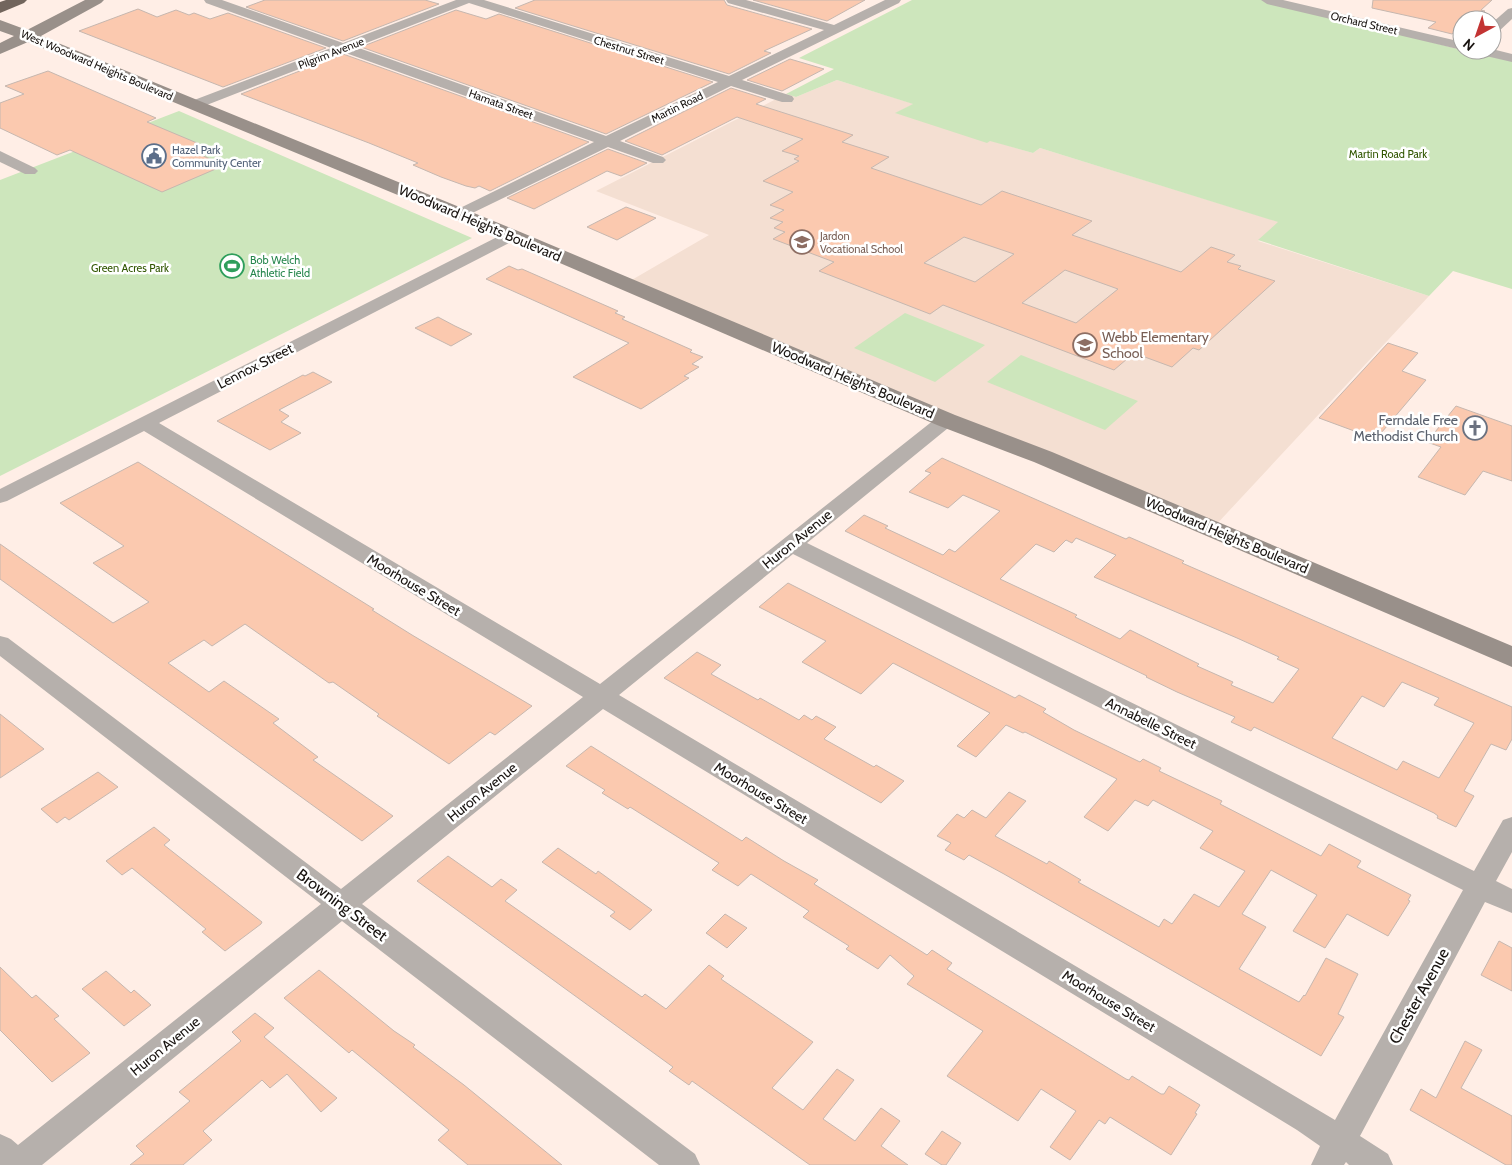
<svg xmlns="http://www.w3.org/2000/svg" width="1512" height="1165" font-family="Cabin,sans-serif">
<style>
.education{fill:#f4dfd2}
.green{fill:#cde6bc}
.building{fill:#fbc9af;stroke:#c6b7af;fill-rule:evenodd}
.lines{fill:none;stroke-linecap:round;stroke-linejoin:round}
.street{fill:#b6b0ac;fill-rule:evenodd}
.secondary{fill:#99908a;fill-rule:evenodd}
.highway{fill:#72655d;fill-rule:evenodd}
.labels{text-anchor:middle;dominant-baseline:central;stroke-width:5;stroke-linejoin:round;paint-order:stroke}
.far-street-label{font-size:11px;fill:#181310;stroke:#fff}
.far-service-label{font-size:11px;fill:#4e5e75;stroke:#fff;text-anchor:start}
.far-park-label{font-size:11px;fill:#315601;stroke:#fff}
.far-education-label{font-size:11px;fill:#785e54;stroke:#fff;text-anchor:start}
.far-leisure-label{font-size:11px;fill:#27864d;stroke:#fff;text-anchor:start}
.street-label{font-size:14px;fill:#181310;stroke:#fff}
.education-label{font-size:14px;fill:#785e54;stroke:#fff;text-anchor:start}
.worship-label{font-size:14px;fill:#5b616d;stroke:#fff;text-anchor:end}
.near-street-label{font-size:16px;fill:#181310;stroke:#fff}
</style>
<rect width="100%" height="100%" fill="#ffeee6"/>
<path class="education" d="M837 80 914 104 896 113 1033 153 1040 148 1279 222 1258 241 1429 296 1214 527 630 281 709 235 596 191 786 94 796 97Z"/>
<g class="green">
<path d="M912 0H1266L1462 50H1477L1512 58V289L1453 271 1429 296 1258 240 1278 222 1040 148 1033 153 990 141 987 143 895 113 913 104 837 80 796 97 786 94 834 69 799 58Z"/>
<path d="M179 111 472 238 0 476V180Z"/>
<path d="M905 313 985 345 935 382 854 348Z"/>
<path d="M1021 355 1138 401 1105 430 987 382Z"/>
</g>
<g class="building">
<path d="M265 0H425L439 4 343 41 246 7Z"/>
<path d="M535 0H724L727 5 812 29 764 51 771 53 729 74 515 8Z"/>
<path d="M753 0H865L827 21Z"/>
<path d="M1373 0H1492L1481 10 1485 11 1474 20H1462V28H1460L1452 34 1428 28 1436 22 1372 8Z"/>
<path d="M138 9 157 17 176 10 189 15 194 13 210 19 228 13 326 48 223 87 79 31Z"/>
<path d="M456 10 486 19 499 14 713 82 606 134 361 47Z"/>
<path d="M343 54 589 142 490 191 479 186 475 188 466 186 441 177 413 165 418 163 369 143 241 94Z"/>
<path d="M790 59 824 69 782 91 747 80Z"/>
<path d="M48 71 156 118 147 122 209 148 196 153 225 165 162 192 70 150 57 155 0 128V103L24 94 5 86Z"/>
<path d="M731 88 766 99 756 104 853 135 842 142 889 157 871 168 981 205 1002 191 1092 221 1072 235 1181 272 1211 247 1235 255 1227 262 1241 266 1238 269 1275 281 1199 350 1193 348 1172 367 1134 353 1114 370 943 305 930 314 819 271 834 262 773 239 785 232 774 228 783 222 770 218 784 210 770 205 793 192 763 181 799 161 794 159 799 156 782 151 803 139 737 117 662 155 625 141ZM964 237 1014 254 975 282 924 263ZM1065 270 1118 289 1076 323 1022 303Z"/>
<path d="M608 149 647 163 621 176 607 171 534 209 507 198Z"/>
<path d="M626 207 656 218 617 240 587 227Z"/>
<path d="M509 266 518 270 522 269 618 311 615 313 625 317 622 319 692 350 690 352 703 357 692 364 699 367 684 376 689 378 641 409 573 377 629 343 486 279Z"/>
<path d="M438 317 455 326 472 334 451 346 415 328Z"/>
<path d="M1388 343 1418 353 1402 371 1426 380 1376 439 1319 418Z"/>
<path d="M313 372 332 382 279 410 289 416 281 422 301 433 270 450 217 421 303 375 305 376Z"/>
<path d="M1456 406 1512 426V481L1483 471 1465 495 1418 477 1441 447 1427 442Z"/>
<path d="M942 458 1096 526 1126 539 1129 537 1184 561 1182 563 1512 707V739L1506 750 1491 744 1464 791 1474 796 1456 827 1437 818 1438 816 1434 813 1254 727 1251 731 1231 722 1235 717 1177 692 1146 677 1147 676 845 531 864 515 888 526 885 528 943 555 949 549 955 552 1000 511 963 495 948 508 909 492 931 473 925 471ZM1076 538 1116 555 1094 577 1237 638 1279 657 1277 659 1299 669 1273 703 1231 685 1233 682 1197 666 1199 664 1130 630 1120 639 1075 617 1077 615 1000 579 1036 544 1054 552 1066 540 1072 543ZM1402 682 1439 698 1434 705 1474 723 1439 778 1403 761 1397 770 1332 738 1362 696 1384 707Z"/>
<path d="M138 462 374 609 372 610 412 635 532 706 495 735 490 732 449 764 377 716 379 714 333 682 329 683 245 624 212 646 204 640 168 663 209 692 224 681 279 719 273 723 318 757 313 760 393 816 362 841 0 579V544L113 623 149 602 93 563 124 546 60 503Z"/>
<path d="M788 583 1015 698 1019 695 1046 709 1043 712 1074 730 1140 762 1143 759 1161 768 1159 771 1222 801 1220 804 1321 856 1329 844 1361 861 1357 867 1411 895 1408 900 1410 901 1388 936 1347 914 1325 948 1293 931 1317 895 1271 870 1242 914 1266 927 1239 969 1299 1002 1304 995 1305 996 1326 958 1358 974 1338 1014 1344 1017 1321 1056 1004 874 969 855 964 860 945 850 951 843 937 836 957 814 964 818 972 810 986 818 1009 792 1026 801 995 836 1047 864 1049 861 1081 880 1078 882 1159 927 1164 919 1172 924 1194 894 1219 907 1245 871 1200 848 1213 831 1153 800 1148 806 1135 800 1108 831 1084 817 1117 779 1025 732 1023 733 1006 725 976 757 957 746 990 713 893 663 861 694 802 662 826 641 759 607Z"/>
<path d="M697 652 721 665 711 674 758 700 760 698 799 720 804 715 812 720 816 716 836 727 824 739 874 767 876 765 904 781 881 803 664 678Z"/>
<path d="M0 714 44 749 0 778Z"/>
<path d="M591 746 742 841 746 837 784 861 818 880 814 884 927 955 932 950 952 963 947 969 1126 1079 1129 1080 1132 1076 1161 1094H1164L1169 1086 1200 1105 1195 1113 1197 1114 1171 1155 1110 1117 1105 1124 1099 1120 1070 1160 1050 1147 1076 1111 1041 1089 1018 1121 947 1076 983 1031 907 984 914 976 890 955 878 969 846 949 849 946 803 917 809 911 751 874 738 886 712 870 719 863 630 807 628 809 602 793 605 790 566 766Z"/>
<path d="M98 772 118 787 69 820 65 817 57 823 41 809Z"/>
<path d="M154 827 170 840 164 845 262 922 261 924 225 951 202 932 206 929 132 868 122 875 106 861Z"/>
<path d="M558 848 596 874 598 871 652 910 630 930 610 916 615 912 542 862Z"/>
<path d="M448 856 492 887 501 879 517 890 505 901 642 997 645 994 666 1009 709 965 724 976 721 979 813 1042 772 1088 803 1110 837 1069 854 1080 823 1119 855 1141 881 1108 900 1121 881 1146 908 1165H810L692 1081 689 1085 669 1071 673 1067 417 881Z"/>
<path d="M725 914 747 928 727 948 706 933Z"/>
<path d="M1499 941 1512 948V991L1481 975Z"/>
<path d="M0 967 32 998 36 995 59 1016 54 1019 90 1053 52 1082 0 1030Z"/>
<path d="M319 970 394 1031 415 1045 413 1047 464 1085 562 1165H468L438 1140 449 1130 352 1050 349 1053 284 998Z"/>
<path d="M106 971 131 993 134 990 151 1005 124 1026 82 989Z"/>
<path d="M255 1013 274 1028 264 1037 337 1098 321 1112 287 1074 270 1088 262 1080 203 1131 212 1140 183 1165H130L144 1154 136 1146 190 1101 179 1092 241 1041 232 1032Z"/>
<path d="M1465 1041 1482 1050 1461 1088 1512 1116V1165H1506L1410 1110 1421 1089 1436 1098Z"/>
<path d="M942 1131 961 1143 946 1165H942L925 1154Z"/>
</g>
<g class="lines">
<g class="street">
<path d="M204 0H222L343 43 456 0H484L729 76 824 30 728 3 726 0H746L834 25 885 0H901L899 3 742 80 792 96 794 99 792 102H782L731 86 620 141 663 157 666 160 663 163H653L608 147 460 219 454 217 452 214 454 211 594 142 343 52 199 108H189L187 105 189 102 331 48 206 3ZM469 3 718 82 606 136 356 47Z"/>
<path d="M1261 0H1283L1462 42V50L1267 4Z"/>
<path d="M1512 8V19L1497 33 1492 34V23L1508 9Z"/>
<path d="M1492 49 1512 54V62L1473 53 1471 50Z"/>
<path d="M0 151 35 168 38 171 35 174H25L0 162Z"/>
<path d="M511 230 517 231 519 235 517 239 159 423 600 684 939 416 946 414 953 416 956 420 953 424 807 543 1474 871 1503 820 1512 817V852L1496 881 1512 889V913L1485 902 1360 1136 1388 1154 1393 1165H1349L1346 1162 1344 1165H1311L1320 1146 1297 1130 603 709 362 904 695 1154 700 1165H659L342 921 42 1165H0V1134L11 1139 18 1145 321 904 0 656V636L8 638 341 889 583 697 144 431 7 501 0 503V489ZM793 554 1463 890 1335 1120 619 695Z"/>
</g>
<path class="secondary" d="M85 0H104L101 3 41 36 518 231 955 415 1052 452 1512 646V667L1034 462 937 425 504 239 28 42 0 54V43L14 36 0 31V20L27 30Z"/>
<path class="highway" d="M6 0H27L24 3 0 13V2Z"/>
</g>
<defs>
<g id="civic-ring" transform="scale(1.25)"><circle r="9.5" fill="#fff" stroke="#5c6f8a" stroke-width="1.5"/><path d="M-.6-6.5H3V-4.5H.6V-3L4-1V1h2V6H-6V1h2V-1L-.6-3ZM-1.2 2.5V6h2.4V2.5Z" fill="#5c6f8a"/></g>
<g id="school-ring" transform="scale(1.25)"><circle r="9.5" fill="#fff" stroke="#8d6e63" stroke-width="1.5"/><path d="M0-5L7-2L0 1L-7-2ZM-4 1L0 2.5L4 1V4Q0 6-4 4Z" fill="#8d6e63"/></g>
<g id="stadium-ring" transform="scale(1.25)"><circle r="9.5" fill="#fff" stroke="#2e9e5b" stroke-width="1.5"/><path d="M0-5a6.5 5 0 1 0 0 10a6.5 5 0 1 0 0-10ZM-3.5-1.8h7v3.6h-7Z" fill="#2e9e5b"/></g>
<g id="church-ring" transform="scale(1.25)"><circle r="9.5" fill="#fff" stroke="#6b7280" stroke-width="1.5"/><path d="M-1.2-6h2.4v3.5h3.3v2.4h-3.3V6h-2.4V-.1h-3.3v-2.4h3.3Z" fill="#6b7280"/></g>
</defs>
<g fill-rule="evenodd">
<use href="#civic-ring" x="154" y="156"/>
<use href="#school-ring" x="802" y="242"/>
<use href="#stadium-ring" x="232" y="266"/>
<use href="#school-ring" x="1085" y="345"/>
<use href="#church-ring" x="1475" y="428"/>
</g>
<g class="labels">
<g class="far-street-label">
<text transform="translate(1364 23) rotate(13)">Orchard Street</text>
<text transform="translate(629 50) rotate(17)">Chestnut Street</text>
<text transform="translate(331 53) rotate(-21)">Pilgrim Avenue</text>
<text transform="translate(97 65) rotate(23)">West Woodward Heights Boulevard</text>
<text transform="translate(501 104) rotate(20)">Hamata Street</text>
<text transform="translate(677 107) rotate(-26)">Martin Road</text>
</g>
<g class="far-service-label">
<text x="172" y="150">Hazel Park<tspan x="172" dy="13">Community Center</tspan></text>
</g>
<g class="far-park-label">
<text x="1388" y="154">Martin Road Park</text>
<text x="130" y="268">Green Acres Park</text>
</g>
<g class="far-education-label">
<text x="820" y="236">Jardon<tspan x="820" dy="13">Vocational School</tspan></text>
</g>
<g class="far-leisure-label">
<text x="250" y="260">Bob Welch<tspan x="250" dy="13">Athletic Field</tspan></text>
</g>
<g class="street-label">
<text transform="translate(480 223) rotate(23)">Woodward Heights Boulevard</text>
<text transform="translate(255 366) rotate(-27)">Lennox Street</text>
<text transform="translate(853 380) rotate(23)">Woodward Heights Boulevard</text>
<text transform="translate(1227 535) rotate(23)">Woodward Heights Boulevard</text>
<text transform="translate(797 539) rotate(-39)">Huron Avenue</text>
<text transform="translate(414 585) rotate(31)">Moorhouse Street</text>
<text transform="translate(1151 723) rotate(26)">Annabelle Street</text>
<text transform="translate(482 792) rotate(-39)">Huron Avenue</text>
<text transform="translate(761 793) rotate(31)">Moorhouse Street</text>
<text transform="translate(1109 1001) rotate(31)">Moorhouse Street</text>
<text transform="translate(165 1046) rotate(-39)">Huron Avenue</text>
</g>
<g class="education-label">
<text x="1102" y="337">Webb Elementary<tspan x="1102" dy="16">School</tspan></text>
</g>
<g class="worship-label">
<text x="1458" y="420">Ferndale Free<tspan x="1458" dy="16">Methodist Church</tspan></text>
</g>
<g class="near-street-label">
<text transform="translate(342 905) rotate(37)">Browning Street</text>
<text transform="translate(1419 996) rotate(-61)">Chester Avenue</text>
</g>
</g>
<g transform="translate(1477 35) rotate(220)"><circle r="24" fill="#ffffff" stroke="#a3a19f"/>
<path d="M0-4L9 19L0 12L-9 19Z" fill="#c33433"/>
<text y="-8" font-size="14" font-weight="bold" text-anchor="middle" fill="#181310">N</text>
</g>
</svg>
